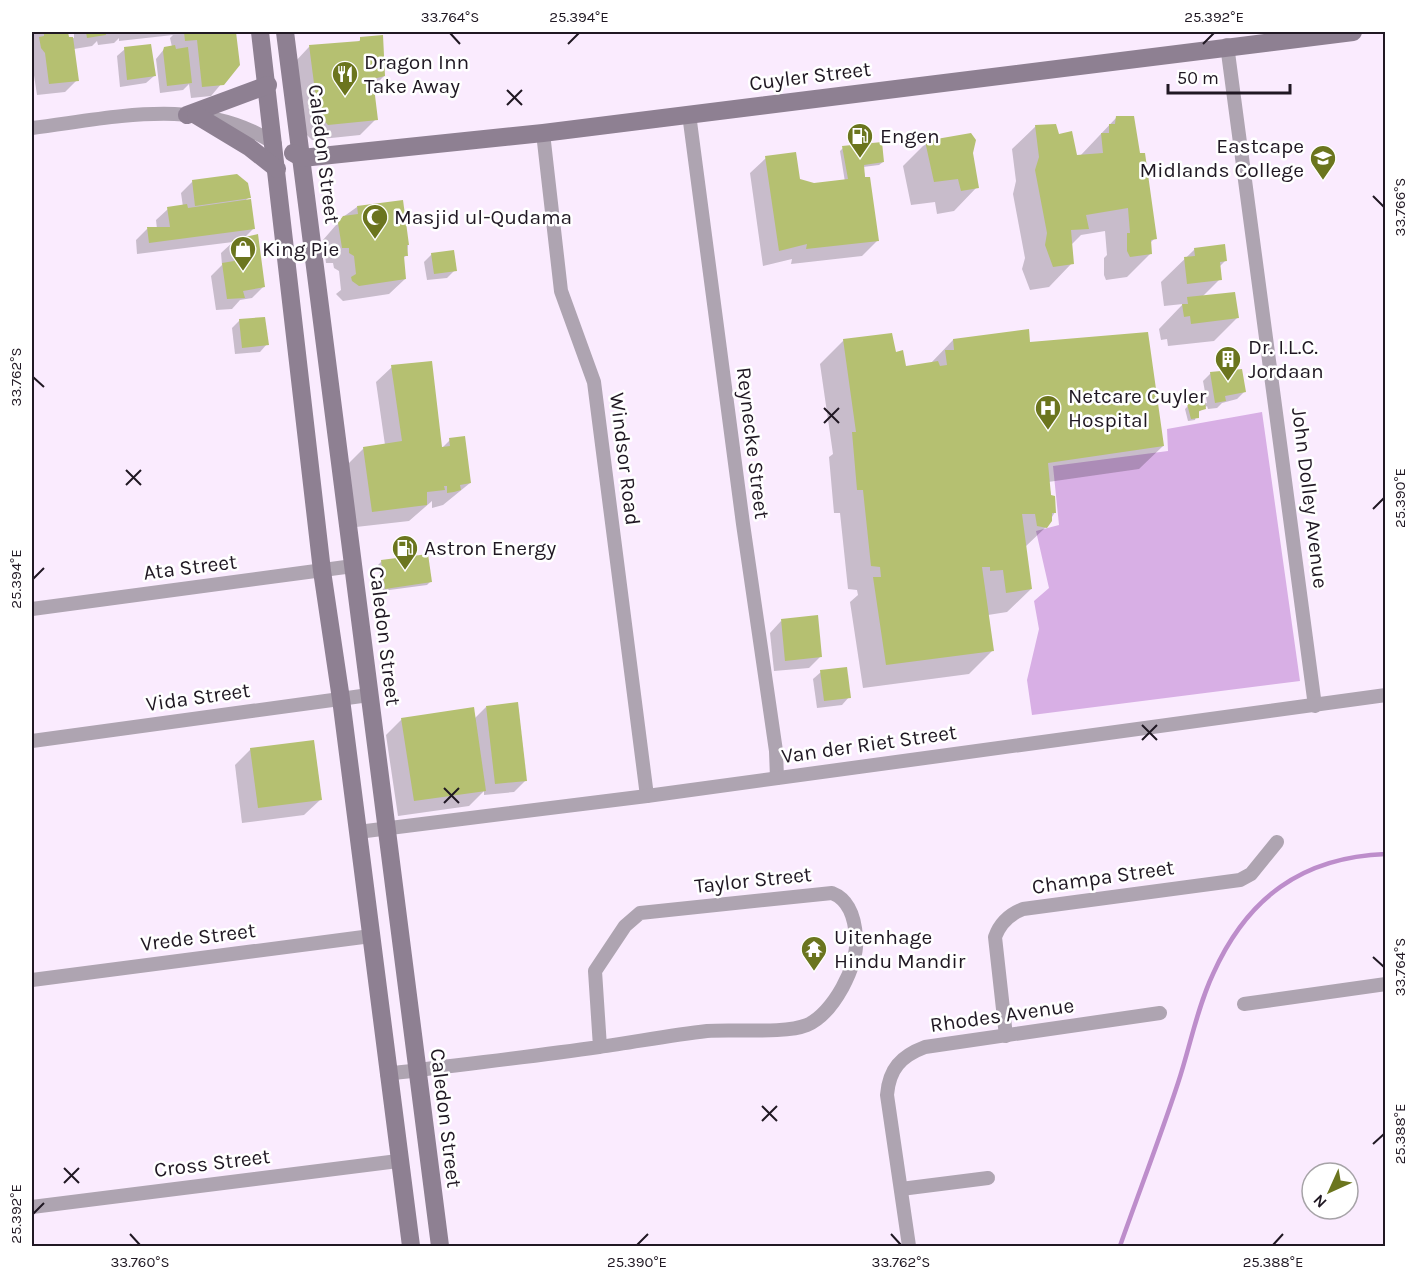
<svg xmlns="http://www.w3.org/2000/svg" width="1417" height="1278" font-family="Karla,sans-serif">
<style>
.green{fill:#d8afe5}
.shadow{fill:#0003}
.lines{fill:none;stroke-linecap:round;stroke-linejoin:round}
.stream{stroke:#bd8dcb;stroke-width:4.5}
.building{fill:#b5c071}
.street{stroke:#aea4b1;stroke-width:14}
.secondary{stroke:#8e8092;stroke-width:18}
.ticks{fill:none;stroke:#201823;stroke-width:2}
.labels{text-anchor:middle;dominant-baseline:central;stroke-width:5;stroke-linejoin:round;paint-order:stroke}
.poi-label{font-size:21px;fill:#201823;stroke:#fff;text-anchor:start}
.street-label{font-size:21px;fill:#201823;stroke:#fff}
.neatline{fill:none;stroke:#201823;stroke-width:2}
.ticks-label{font-size:15px;text-anchor:middle;fill:#201823}
</style>
<rect width="100%" height="100%" fill="#faebfe"/>
<path class="green" d="M1262 412 1300 681 1032 715 1027 680 1039 629 1034 601 1049 588 1036 531 1059 525 1053 466 1168 451 1167 429Z"/>
<g class="shadow">
<path d="M33 32H67L68 39 74 38V32H234L238 64 211 96 191 98 189 84 183 90 160 93 156 59 165 48 172 47 170 38 173 35 119 41V38L114 43 98 45 97 41 92 46 74 49 77 80 65 92 37 95 32 62Z"/>
<path d="M361 39 384 76 373 87 376 119 360 135 312 140 302 130 294 63 309 47 358 42Z"/>
<path d="M125 49 154 76 146 83 120 87 117 56Z"/>
<path d="M1116 118 1155 238 1150 243 1151 253 1127 277 1106 280 1104 275V258L1107 255 1105 231 1081 235 1071 245 1072 263 1049 287 1030 290 1022 269 1025 258 1013 194 1016 181 1012 149 1036 126 1057 135 1076 156H1080Z"/>
<path d="M926 143 971 153 977 187 954 211 937 214 935 202 911 205 903 166Z"/>
<path d="M843 148 883 162 879 165 863 167 878 240 862 256 791 264 792 259 763 266 750 173 766 158 798 180 814 185 845 182 840 151Z"/>
<path d="M193 181 249 197 245 201 253 229 243 239 264 286 252 298 240 300 232 309 216 310 211 276 222 265 221 253 233 242 137 254 136 240 147 229H157L156 220 168 209 183 207 181 193Z"/>
<path d="M357 207 408 245 407 255 402 259 405 279 389 294 343 301 336 294 341 290 339 271 334 268 333 263H326L323 240 343 217Z"/>
<path d="M1195 249 1225 261 1219 267 1220 279 1202 297 1237 318 1214 341 1168 346 1167 339 1161 340 1159 329 1183 304 1164 306 1161 282Z"/>
<path d="M432 254 455 270 447 278 427 280 424 262Z"/>
<path d="M240 320 267 344 260 352 235 354 232 328Z"/>
<path d="M844 340 895 353 904 367 930 364 953 340 1029 344 1163 446 1139 469 1048 482 1055 512 1046 527 1025 547 1031 589 1007 612 988 615 993 650 969 674 863 688 850 602 858 595 857 590 848 589 840 513H834L829 457 833 454 820 364Z"/>
<path d="M392 367 441 449 450 440 470 483 443 505 432 508V501L409 521 356 527 348 464 364 448 385 445 376 382Z"/>
<path d="M1211 373 1244 392 1237 399 1222 403 1217 408 1208 409 1207 406 1197 413 1195 420 1188 421 1185 409 1188 406 1207 403 1203 381Z"/>
<path d="M382 561 430 582 427 585 382 591 378 565Z"/>
<path d="M781 621 821 656 809 668 774 671 770 633Z"/>
<path d="M821 672 849 697 842 705 817 708 813 679Z"/>
<path d="M486 707 526 780 514 792 484 795V791L469 806 398 816 386 735 402 719H474Z"/>
<path d="M251 749 320 800 304 815 242 823 235 765Z"/>
</g>
<g class="lines">
<path class="stream" d="M1120 1246C1139 1192 1160 1138 1178 1083 1190 1047 1197 1008 1213 974 1247 898 1302 857 1386 854"/>
</g>
<g class="building">
<path d="M44 32H68L69 37H73L79 81 49 84 45 53 41 48 39 37 44 36Z"/>
<path d="M86 32H105L106 35 87 38Z"/>
<path d="M184 32H236L240 65 224 85 202 87 197 40 185 41Z"/>
<path d="M383 35 385 76 373 79 378 120 328 125 318 114 309 45 360 41V37Z"/>
<path d="M151 44 156 76 127 80 124 47Z"/>
<path d="M175 45 176 49 188 47 192 83 167 86 163 51 164 47Z"/>
<path d="M1116 116H1134L1140 153H1145L1157 239 1151 240 1152 254 1130 257 1127 251V233H1130L1128 208 1086 215 1089 229 1071 230 1074 264 1053 267 1045 245 1047 233 1035 170 1039 157 1035 125 1056 124 1059 134 1072 131 1077 155 1103 153 1101 133H1109V124H1115Z"/>
<path d="M971 133 976 140 973 153 979 188 961 191 958 179 934 182 925 141Z"/>
<path d="M882 142 884 162 864 165 865 177H870L879 241 806 249 807 244 779 251 765 156 796 152 800 179 814 183 848 179 842 146Z"/>
<path d="M237 174 248 183 251 198 195 206 192 180Z"/>
<path d="M251 199 255 229 149 243 147 227H170L167 207 187 204 188 208Z"/>
<path d="M403 200 409 245H407L408 256H404L406 279 359 286 352 281 351 277 356 274 354 256 349 253V248H342L338 223 343 216 358 214 357 206Z"/>
<path d="M258 234 265 287 243 291 245 298 227 299 222 263 234 261 232 240Z"/>
<path d="M1225 244 1227 261 1220 262 1222 280 1187 284 1184 257 1195 256 1194 248Z"/>
<path d="M454 250 457 271 434 274 431 253Z"/>
<path d="M1235 292 1239 318 1191 324 1190 316 1184 317 1182 304H1188L1187 297Z"/>
<path d="M265 317 269 345 242 348 239 319Z"/>
<path d="M1029 329 1030 342 1148 332 1164 446 1048 463 1051 495 1055 496 1056 513H1052V521L1047 528 1037 526 1035 514H1022L1032 589 1006 593 1003 570 990 571V567H982L994 651 886 665 873 577H881L880 567 871 566 863 490H857L852 432H856L843 339 892 333 896 352 903 350 906 366 938 361 940 366 947 365 945 350H954L953 339Z"/>
<path d="M432 361 442 447 450 446 449 438 465 436 471 483 460 485 461 490 454 492 447 493V486H444L445 490 427 492V505L372 512 363 447 402 441 391 365Z"/>
<path d="M1242 369 1246 392 1225 396 1226 401 1215 403 1210 372Z"/>
<path d="M1205 402 1206 409 1199 411V418L1191 419 1187 404Z"/>
<path d="M428 554 432 582 385 589 381 560Z"/>
<path d="M818 615 822 657 785 661 781 619Z"/>
<path d="M847 667 851 698 824 701 820 670Z"/>
<path d="M518 702 527 781 495 784 486 706Z"/>
<path d="M474 707 486 791 414 801 401 718Z"/>
<path d="M314 740 322 800 258 808 250 748Z"/>
</g>
<g class="lines">
<g class="street">
<path d="M1227 45 1315 706"/>
<path d="M689 114 743 524 776 751 777 778"/>
<path d="M32 128C113 118 202 95 275 144"/>
<path d="M543 133 561 291 594 382 647 796"/>
<path d="M32 609 353 566"/>
<path d="M32 741 369 695"/>
<path d="M358 832 647 796 1386 695"/>
<path d="M32 980 371 936"/>
<path d="M1244 1004 1386 984"/>
<path d="M1006 1036 995 937C1000 923 1010 914 1023 909L1240 880 1251 874 1277 842"/>
<path d="M387 1074C458 1065 529 1057 599 1047 635 1042 671 1035 707 1031 733 1029 785 1034 807 1025 833 1014 859 965 856 938 855 919 850 900 832 893L640 913 625 926 595 971 600 1047"/>
<path d="M901 1189 988 1178"/>
<path d="M32 1207 398 1161"/>
<path d="M909 1246 887 1095C889 1069 901 1056 925 1047L1160 1013"/>
</g>
<g class="secondary">
<path d="M260 32 322 571 341 699 411 1246"/>
<path d="M285 32 440 1246"/>
<path d="M187 115 268 85"/>
<path d="M196 115 249 147 277 169"/>
<path d="M293 153 302 158 543 133 1353 32"/>
</g>
</g>
<path class="ticks" d="M450 33 460 44M568 44 579 33M1203 44 1214 33M507 90 522 105M507 105 522 90M1373 196 1384 207M33 377 44 387M824 408 839 423M824 423 839 408M126 470 141 485M126 485 141 470M1373 509 1384 498M33 579 44 568M1142 725 1157 740M1142 740 1157 725M444 788 459 803M444 803 459 788M1373 957 1384 967M762 1106 777 1121M762 1121 777 1106M1373 1144 1384 1134M64 1168 79 1183M64 1183 79 1168M33 1214 44 1203M130 1234 140 1245M891 1234 901 1245M637 1245 648 1234M1273 1245 1283 1234"/>
<defs>
<g id="restaurant-pin" transform="scale(1.35)"><path d="M0 17L-7.5 6A9.5 9.5 0 1 1 7.5 6Z" fill="#6b751e" stroke="#fff"/><path d="M-5-6h1v4h1v-4h1v4h1v-4h1v5L-1.5 .5V6h-2V.5L-5-1ZM5-6V6H3V1.5H1.5Q1.5-4 5-6Z" fill="#fff"/></g>
<g id="fuel-pin" transform="scale(1.35)"><path d="M0 17L-7.5 6A9.5 9.5 0 1 1 7.5 6Z" fill="#6b751e" stroke="#fff"/><path d="M-5.5-6h7V0h2V4h1.3V-2.5L3-4.5l.8-.8L6-3V5H2.5V1h-1V6h-7ZM-4.2-4.7v3.2H.2V-4.7Z" fill="#fff"/></g>
<g id="university-pin" transform="scale(1.35)"><path d="M0 17L-7.5 6A9.5 9.5 0 1 1 7.5 6Z" fill="#6b751e" stroke="#fff"/><path d="M0-5L7-2L0 1L-7-2ZM-4 1L0 2.5L4 1V4Q0 6-4 4Z" fill="#fff"/></g>
<g id="mosque-pin" transform="scale(1.35)"><path d="M0 17L-7.5 6A9.5 9.5 0 1 1 7.5 6Z" fill="#6b751e" stroke="#fff"/><path d="M3.5-4.9A6 6 0 1 0 3.5 4.9A5 5 0 1 1 3.5-4.9Z" fill="#fff"/></g>
<g id="shop-pin" transform="scale(1.35)"><path d="M0 17L-7.5 6A9.5 9.5 0 1 1 7.5 6Z" fill="#6b751e" stroke="#fff"/><path d="M-5-2.5h2.3a2.7 3.5 0 0 1 5.4 0H5L5.5 6h-11ZM-1.5-2.5h3a1.5 2.3 0 0 0-3 0Z" fill="#fff"/></g>
<g id="building-pin" transform="scale(1.35)"><path d="M0 17L-7.5 6A9.5 9.5 0 1 1 7.5 6Z" fill="#6b751e" stroke="#fff"/><path d="M-4-6H4V6H1V3H-1V6H-4ZM-2.5-4.3h1.7v1.8h-1.7ZM.8-4.3h1.7v1.8H.8ZM-2.5-1h1.7V.8h-1.7ZM.8-1h1.7V.8H.8Z" fill="#fff"/></g>
<g id="hospital-pin" transform="scale(1.35)"><path d="M0 17L-7.5 6A9.5 9.5 0 1 1 7.5 6Z" fill="#6b751e" stroke="#fff"/><path d="M-5-5h3v3.5h4V-5h3V5h-3V1.5h-4V5h-3Z" fill="#fff"/></g>
<g id="temple-pin" transform="scale(1.35)"><path d="M0 17L-7.5 6A9.5 9.5 0 1 1 7.5 6Z" fill="#6b751e" stroke="#fff"/><path d="M0-6L5-2H3V0L6.5 2.5H4V6H1.5V3h-3V6H-4V2.5H-6.5L-3 0V-2H-5Z" fill="#fff"/></g>
</defs>
<g fill-rule="evenodd">
<use href="#restaurant-pin" x="345" y="74"/>
<use href="#fuel-pin" x="860" y="136"/>
<use href="#university-pin" x="1323" y="158"/>
<use href="#mosque-pin" x="375" y="217"/>
<use href="#shop-pin" x="243" y="249"/>
<use href="#building-pin" x="1228" y="359"/>
<use href="#hospital-pin" x="1048" y="408"/>
<use href="#fuel-pin" x="405" y="548"/>
<use href="#temple-pin" x="814" y="949"/>
</g>
<g class="labels">
<g class="poi-label">
<text x="364" y="62">Dragon Inn<tspan x="364" dy="24">Take Away</tspan></text>
<text x="880" y="136">Engen</text>
<text x="1304" y="146" text-anchor="end">Eastcape<tspan x="1304" dy="24">Midlands College</tspan></text>
<text x="394" y="217">Masjid ul-Qudama</text>
<text x="262" y="249">King Pie</text>
<text x="1248" y="347">Dr. I.L.C.<tspan x="1248" dy="24">Jordaan</tspan></text>
<text x="1068" y="396">Netcare Cuyler<tspan x="1068" dy="24">Hospital</tspan></text>
<text x="424" y="548">Astron Energy</text>
<text x="834" y="937">Uitenhage<tspan x="834" dy="24">Hindu Mandir</tspan></text>
</g>
<g class="street-label">
<text transform="translate(810 76) rotate(-7)">Cuyler Street</text>
<text transform="translate(324 154) rotate(83)">Caledon Street</text>
<text transform="translate(753 443) rotate(83)">Reynecke Street</text>
<text transform="translate(625 459) rotate(83)">Windsor Road</text>
<text transform="translate(1310 498) rotate(83)">John Dolley Avenue</text>
<text transform="translate(190 567) rotate(-7)">Ata Street</text>
<text transform="translate(385 636) rotate(83)">Caledon Street</text>
<text transform="translate(198 697) rotate(-8)">Vida Street</text>
<text transform="translate(869 744) rotate(-8)">Van der Riet Street</text>
<text transform="translate(1103 877) rotate(-8)">Champa Street</text>
<text transform="translate(753 880) rotate(-6)">Taylor Street</text>
<text transform="translate(198 937) rotate(-7)">Vrede Street</text>
<text transform="translate(1002 1015) rotate(-8)">Rhodes Avenue</text>
<text transform="translate(446 1118) rotate(83)">Caledon Street</text>
<text transform="translate(212 1163) rotate(-7)">Cross Street</text>
</g>
</g>
<rect width="1417" height="1278" fill="none" stroke="#ffffff" stroke-width="66"/>
<g transform="translate(1330 1191) rotate(225)"><circle r="28" fill="#ffffff" stroke="#a6a3a7" stroke-width="1.5"/>
<path d="M0-4.5L10 22L0 15L-10 22Z" fill="#6b751e"/>
<text y="-9" font-size="16" font-weight="bold" text-anchor="middle" fill="#201823">N</text>
</g>
<path d="M1168 84v9h122v-9" fill="none" stroke="#201823" stroke-width="3"/>
<text x="1177" y="84" font-size="18" fill="#201823" stroke="#ffffff" stroke-width="4.5" paint-order="stroke">50 m</text>
<rect x="33" y="33" width="1351" height="1212" class="neatline"/>
<g class="ticks-label">
<text x="450" y="22">33.764°S</text>
<text x="579" y="22">25.394°E</text>
<text x="1214" y="22">25.392°E</text>
<text transform="translate(1400 207) rotate(-90)" y="5">33.766°S</text>
<text transform="translate(16 377) rotate(-90)" y="5">33.762°S</text>
<text transform="translate(1400 498) rotate(-90)" y="5">25.390°E</text>
<text transform="translate(16 579) rotate(-90)" y="5">25.394°E</text>
<text transform="translate(1400 967) rotate(-90)" y="5">33.764°S</text>
<text transform="translate(1400 1134) rotate(-90)" y="5">25.388°E</text>
<text transform="translate(16 1214) rotate(-90)" y="5">25.392°E</text>
<text x="140" y="1267">33.760°S</text>
<text x="637" y="1267">25.390°E</text>
<text x="901" y="1267">33.762°S</text>
<text x="1273" y="1267">25.388°E</text>
</g>
</svg>
